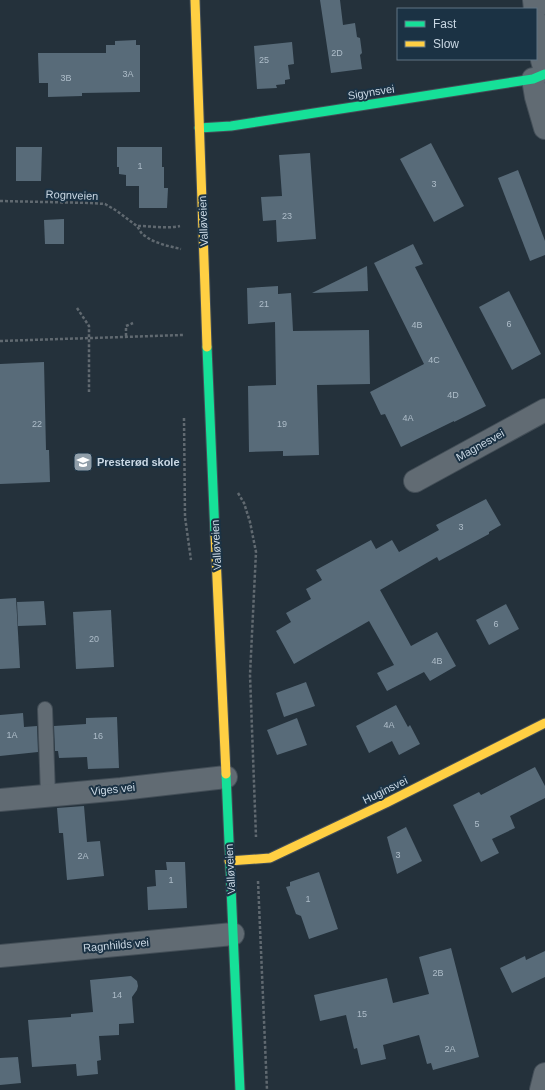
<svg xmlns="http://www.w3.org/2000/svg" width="545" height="1090" font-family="Arial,sans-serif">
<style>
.building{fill:#586b79}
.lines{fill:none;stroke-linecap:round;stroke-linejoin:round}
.lane-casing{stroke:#434e57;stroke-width:16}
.street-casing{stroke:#434e57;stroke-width:24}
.fast-casing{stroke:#434e57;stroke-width:11}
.slow-casing{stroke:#434e57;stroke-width:11}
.path{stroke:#606970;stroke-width:2.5;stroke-dasharray:3 2;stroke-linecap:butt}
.lane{stroke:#616b73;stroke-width:14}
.street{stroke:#616b73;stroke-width:22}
.fast{stroke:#16e098;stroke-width:9}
.slow{stroke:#ffcf43;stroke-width:9}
.labels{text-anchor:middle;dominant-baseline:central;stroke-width:4;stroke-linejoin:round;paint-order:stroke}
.number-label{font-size:9px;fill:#aebdc9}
.street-label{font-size:11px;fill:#cad8e4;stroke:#1b3244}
.poi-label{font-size:11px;font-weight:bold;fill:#cad8e4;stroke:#1b3244;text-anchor:start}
</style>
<rect width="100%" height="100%" fill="#24313b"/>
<g class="building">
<path d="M320 0H340L343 25 355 23 357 37 360 38 362 53 360 55 362 69 331 73Z"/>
<path d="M136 40V45H140V92L82 93V96L48 97V83H39L38 53H106V45H115V41Z"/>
<path d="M292 42 294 64 288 65 290 79 285 80V84L276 85 277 88 257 89 254 46Z"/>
<path d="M431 143 464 206 434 222 400 159Z"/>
<path d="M16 147H42L41 181H16Z"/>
<path d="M117 147H162V167H164V188H168L167 208H139V186H126V175L119 174V167H117Z"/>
<path d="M310 153 316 239 277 242 276 220 263 221 261 197 282 196 279 155Z"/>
<path d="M518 170 545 241V255L530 261 498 178Z"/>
<path d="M64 219V244H45L44 220Z"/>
<path d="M413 244 423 264 415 267 486 406 454 422V421L401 447 385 414 381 415 370 392 424 364 374 263Z"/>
<path d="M367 266 368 291 312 293Z"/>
<path d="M278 286V294L291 293 293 331 369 330 370 384 317 385 319 455 283 456V451L249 452 248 386 276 385 275 322 248 324 247 288Z"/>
<path d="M509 291 541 354 512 370 479 307Z"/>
<path d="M44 362 46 450H49L50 482 0 484V364Z"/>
<path d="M486 499 501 525 489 532V534L439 561 437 557 380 590 411 646 437 632 456 666 430 681 424 672 387 691 377 673 394 665 369 621 294 664 276 631 291 622 286 613 311 599 306 589 322 580 316 570 371 540 376 549 392 540 399 552 439 530 436 525Z"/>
<path d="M16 598 20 668 0 669V599Z"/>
<path d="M44 601 46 625 18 626 17 602Z"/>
<path d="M506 604 519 629 489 645 476 620Z"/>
<path d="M111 610 114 667 76 669 73 612Z"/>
<path d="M306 682 315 706 284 717 276 693Z"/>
<path d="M396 705 408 727 410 725 420 744 399 755 392 741 369 753 356 726Z"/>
<path d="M23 713 24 727 37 726 38 752 0 756V715Z"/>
<path d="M117 717 119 768 88 769 87 757 59 758 58 751H55L54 726 86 724V718Z"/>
<path d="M297 718 307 745 277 755 267 730Z"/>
<path d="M535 767 545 786V798L510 816 515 828 492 839 499 853 481 862 453 805 479 792 481 795Z"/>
<path d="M84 806 87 842 100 841 104 876 67 880 63 833H59L57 808Z"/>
<path d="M406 827 422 861 397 874 387 837Z"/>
<path d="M166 862H185L187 908 148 910 147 887 156 886 155 870H167Z"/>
<path d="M319 872 338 929 309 939 301 916 296 914 286 887 290 886V882Z"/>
<path d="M451 948 479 1057 433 1070 431 1063 427 1064 419 1035 383 1045 386 1059 361 1065 357 1048 354 1049 346 1015 320 1021 314 995 387 978 393 1003 429 994 419 957Z"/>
<path d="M545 951V977L512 993 500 968 525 956 526 960Z"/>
<path d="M131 976 137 981 138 986 137 990 132 997 134 1023 119 1024V1035L99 1036 101 1060 97 1061 98 1074 77 1076 76 1064 32 1067 28 1020 71 1017V1014L93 1012 90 980Z"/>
<path d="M18 1057 21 1083 0 1085V1058Z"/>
</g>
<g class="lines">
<g class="lane-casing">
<path id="lane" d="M45 709 48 795"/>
</g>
<g class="street-casing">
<g id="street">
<path d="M534 0 535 9"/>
<path d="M536 22 542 60 545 71"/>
<path d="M533 79 536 97 545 128"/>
<path d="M415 481 545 410"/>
<path d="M0 800 121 789 226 777"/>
<path d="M0 956 233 934"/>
<path d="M541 1090 545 1074"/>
</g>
</g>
<g class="fast-casing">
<g id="fast">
<path d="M199 128 231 126 533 79 545 74"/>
<path d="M207 347 215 535"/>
<path d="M226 774 240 1090"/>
</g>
</g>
<g class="slow-casing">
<g id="slow">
<path d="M195 0 207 347"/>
<path d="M215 535 226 774"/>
<path d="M229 861 270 858 386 803 545 723"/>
</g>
</g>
<g class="path">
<path d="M0 201 91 203 105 204 117 211 137 226 142 234 151 240 164 245 181 249"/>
<path d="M138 226C152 226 166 229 180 226"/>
<path d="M77 308 89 326V392"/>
<path d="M126 336V326L133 323"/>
<path d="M0 341 183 335"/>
<path d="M184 418 185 517 191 560"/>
<path d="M238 493 244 503 250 522 256 552 250 675 256 837"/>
<path d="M258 881 267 1090"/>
</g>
<use href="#lane" class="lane"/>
<use href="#street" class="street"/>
<use href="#fast" class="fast"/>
<use href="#slow" class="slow"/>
</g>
<defs>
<g id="school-square" transform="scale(1)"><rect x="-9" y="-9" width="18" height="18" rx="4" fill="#909ea9" stroke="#1b3244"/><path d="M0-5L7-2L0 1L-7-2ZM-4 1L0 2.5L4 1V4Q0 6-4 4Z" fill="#fff"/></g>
</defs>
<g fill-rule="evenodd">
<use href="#school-square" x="83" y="462"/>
</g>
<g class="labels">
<g class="number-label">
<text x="337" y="53">2D</text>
<text x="264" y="60">25</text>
<text x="128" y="74">3A</text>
<text x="66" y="78">3B</text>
<text x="140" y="166">1</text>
<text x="434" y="184">3</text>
<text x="287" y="216">23</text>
<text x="264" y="304">21</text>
<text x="509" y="324">6</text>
<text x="417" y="325">4B</text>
<text x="434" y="360">4C</text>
<text x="453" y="395">4D</text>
<text x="408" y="418">4A</text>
<text x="37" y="424">22</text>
<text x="282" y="424">19</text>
<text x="461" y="527">3</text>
<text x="496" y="624">6</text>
<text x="94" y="639">20</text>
<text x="437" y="661">4B</text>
<text x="389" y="725">4A</text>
<text x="12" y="735">1A</text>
<text x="98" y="736">16</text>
<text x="477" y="824">5</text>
<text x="398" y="855">3</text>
<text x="83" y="856">2A</text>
<text x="171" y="880">1</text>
<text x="308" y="899">1</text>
<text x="438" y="973">2B</text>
<text x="117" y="995">14</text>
<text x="362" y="1014">15</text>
<text x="450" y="1049">2A</text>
</g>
<g class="street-label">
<text transform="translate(371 92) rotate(-9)">Sigynsvei</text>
<text transform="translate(72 195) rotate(2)">Rognveien</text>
<text transform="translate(203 221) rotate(-92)">Valløveien</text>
<text transform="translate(480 445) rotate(-29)">Magnesvei</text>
<text transform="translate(216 545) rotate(-93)">Valløveien</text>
<text transform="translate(113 789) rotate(-6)">Viges vei</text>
<text transform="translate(385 790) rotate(-26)">Huginsvei</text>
<text transform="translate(230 869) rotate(-93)">Valløveien</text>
<text transform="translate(116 945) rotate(-5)">Ragnhilds vei</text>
</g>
<g class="poi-label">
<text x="97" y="462">Presterød skole</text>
</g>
</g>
<rect x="397" y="8" width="140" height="52" fill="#1b3244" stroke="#617484"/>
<rect x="405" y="21" width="20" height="6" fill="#16e098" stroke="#617484"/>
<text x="433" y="28" font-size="12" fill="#cad8e4">Fast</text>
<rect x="405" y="41" width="20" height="6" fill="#ffcf43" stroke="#617484"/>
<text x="433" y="48" font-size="12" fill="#cad8e4">Slow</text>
</svg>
